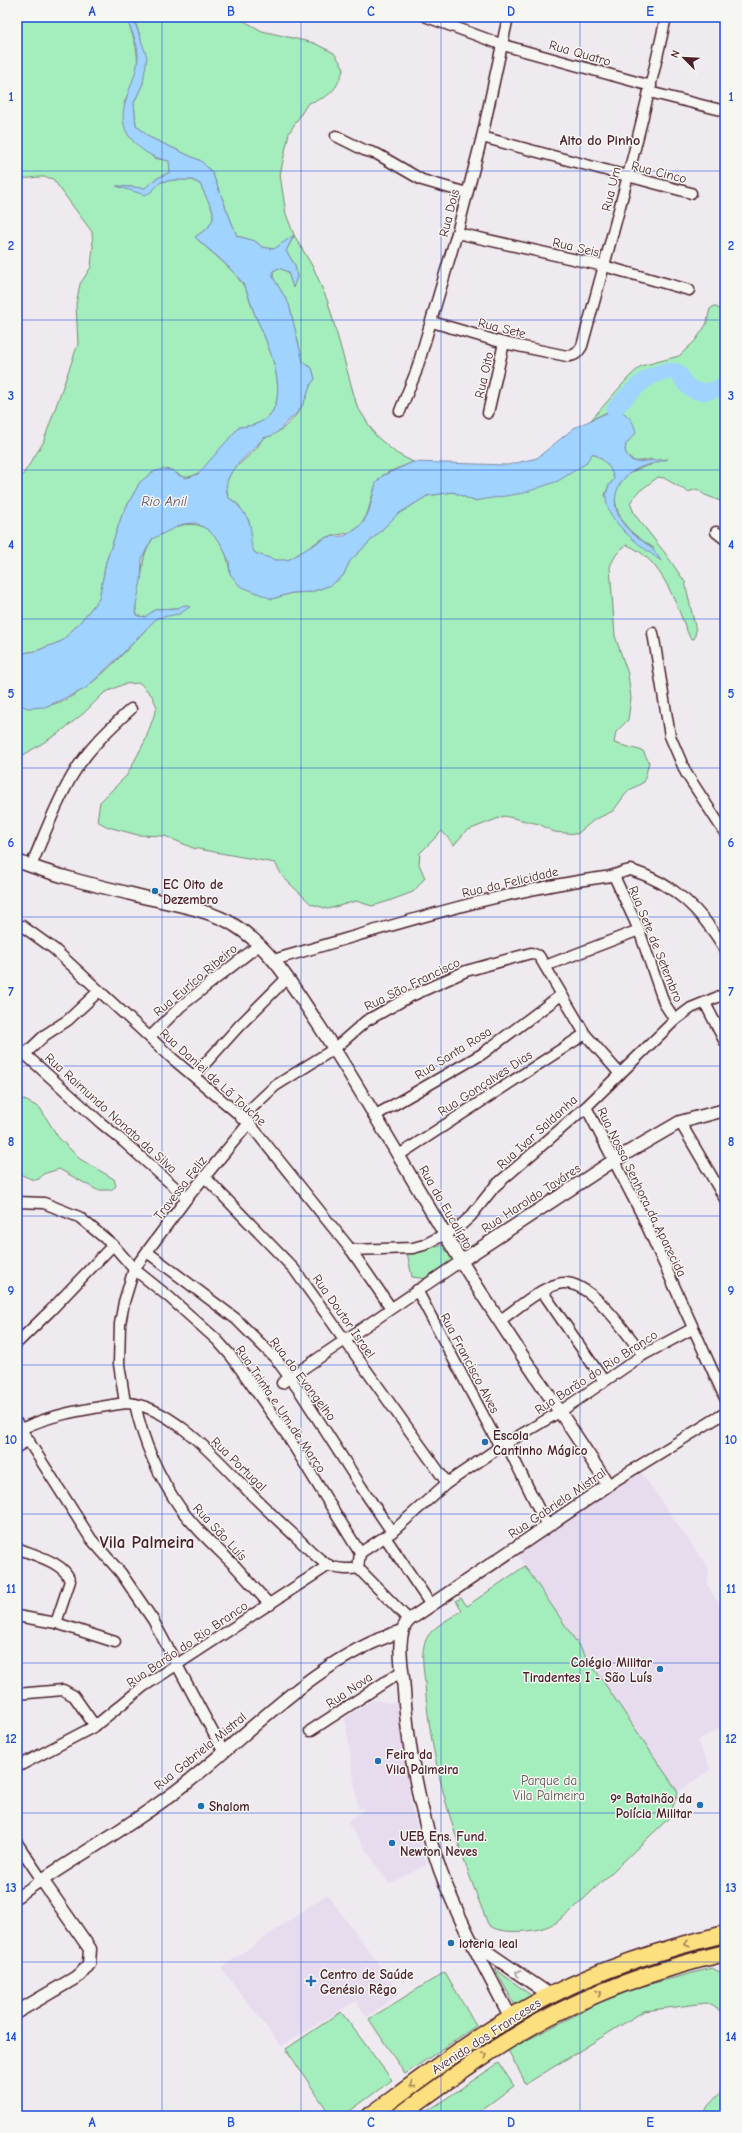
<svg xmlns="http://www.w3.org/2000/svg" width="742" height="2133" font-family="'Comic Neue',sans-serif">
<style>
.built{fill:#e7dcee}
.green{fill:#a4eebd;stroke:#778674}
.water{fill:#a0d3fe;stroke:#7e8baa}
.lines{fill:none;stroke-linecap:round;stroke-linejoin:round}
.river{stroke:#a0d3fe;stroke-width:17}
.minor-casing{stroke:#4a1f2b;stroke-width:13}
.tertiary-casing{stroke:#4a1f2b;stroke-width:15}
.primary-casing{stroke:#4a1f2b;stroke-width:19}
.minor{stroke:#f6f6f2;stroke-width:10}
.tertiary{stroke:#f6f6f2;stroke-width:12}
.primary{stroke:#fce080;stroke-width:16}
.oneway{stroke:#a38056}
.oneway2{stroke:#a99598}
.grid{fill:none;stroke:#1d4ed8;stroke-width:1;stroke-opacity:0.55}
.poi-dot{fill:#1f6fb2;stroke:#f6f6f2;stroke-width:1.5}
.labels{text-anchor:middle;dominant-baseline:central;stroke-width:3;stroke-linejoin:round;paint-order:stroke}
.street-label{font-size:13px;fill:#4a1f2b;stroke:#f6f6f2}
.poi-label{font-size:13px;font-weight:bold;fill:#4a1f2b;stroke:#f6f6f2;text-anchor:start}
.park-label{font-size:13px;fill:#605350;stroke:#f6f6f2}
.neighbourhood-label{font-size:14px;font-weight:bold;fill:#4a1f2b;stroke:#f6f6f2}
.water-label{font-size:14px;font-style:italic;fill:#604c60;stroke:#f6f6f2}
.district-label{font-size:17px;font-weight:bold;fill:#4a1f2b;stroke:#f6f6f2}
.neatline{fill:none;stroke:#1d4ed8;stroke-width:1.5}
.grid-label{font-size:13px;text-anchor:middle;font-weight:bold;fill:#1d4ed8}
</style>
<rect width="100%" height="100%" fill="#efeaf0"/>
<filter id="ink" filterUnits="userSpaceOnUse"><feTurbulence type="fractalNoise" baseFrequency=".025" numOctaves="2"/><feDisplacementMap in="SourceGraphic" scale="8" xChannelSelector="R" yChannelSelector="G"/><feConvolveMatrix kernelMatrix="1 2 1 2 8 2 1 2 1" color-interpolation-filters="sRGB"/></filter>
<g filter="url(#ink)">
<g class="built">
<path d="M640 1471 709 1569 707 1584 725 1613V1725L697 1741 711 1769 678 1792 517 1554Z"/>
<path d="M373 1700 397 1704 411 1804 427 1865 389 1884 347 1822 365 1809 358 1808 345 1718Z"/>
<path d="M327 1894 400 1993 367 2017 356 2001 281 2046 221 1968Z"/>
</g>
<g class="green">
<path d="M17 17H126C141 56 142 65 124 103L153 158 170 161V172L154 180 145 188 118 186 151 192 161 182 173 180H192L200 184 213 211V219L208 228 195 237C209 251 230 266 241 282 248 291 251 305 255 315 271 350 304 424 239 427 228 440 205 475 188 477 182 478 176 473 172 470L140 482 122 515 106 562 99 599 81 621 62 641 36 651 17 654V484L43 443 78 344 76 304 80 284 91 267 93 247 92 232 53 179C40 174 31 180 17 178Z"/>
<path d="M133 17H237L262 31 314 43 334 53 344 68C336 91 331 97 308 103L289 133 280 175 286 214 294 235 314 269 328 302 357 406 376 436 396 453 413 462C403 467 390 470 382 476 371 485 372 510 362 523 352 536 340 533 327 537 312 542 302 557 287 560 276 562 264 557 255 553L250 545 249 521 238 504 228 497 226 483 232 471 256 449 263 438C280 435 297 417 304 402 309 393 308 386 315 379L312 368 303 362 289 305 273 277V271L279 268 288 272 293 287 297 277 295 265 286 251 294 236 274 249 262 247 255 241 237 236 212 172 201 161 149 137 136 125 134 103 143 83 141 38Z"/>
<path d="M714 306 725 312V503L705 495 697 489 688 492 664 478 658 477 637 493 630 503 635 515 665 553 685 582 696 631 694 639 690 638C676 605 663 559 627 545 618 550 614 557 610 567L615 636 628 674 631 698 628 720 616 732 614 743 643 751 649 762 644 782 628 791 613 811 594 820 577 834 554 832 539 824 504 816 466 831 454 845 442 831 420 853 419 864 425 878 413 892 386 902 372 906 356 901 328 909 311 904 283 877 275 863 193 848 165 836 138 835 108 827 97 821 100 802 127 775 145 741 157 707 152 696 140 683 124 684 104 693 84 713 59 733 17 759V704C63 720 109 669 137 639 144 633 149 624 156 619 160 615 172 612 178 608L156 609 146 617 138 616C133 607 138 595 140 584 144 567 141 555 152 540 155 535 166 530 173 528 208 514 227 542 230 574L272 599 292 593 311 592 331 585 343 576 350 561 398 514 427 496 453 492 474 501 585 464 592 453C604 460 611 465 614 479L609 485 605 495 624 532 655 549C645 542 630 533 624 523 605 494 619 472 651 465V459C638 462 631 464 625 451L626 444 635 433 609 411 591 420 629 377 641 366 679 356 695 341 706 325 710 309Z"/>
<path d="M17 1096 40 1108 58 1137 80 1159 114 1179 116 1186 111 1190H97L59 1169 43 1174 39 1179 34 1180 17 1173Z"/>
<path d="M445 1245 455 1261 427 1279 412 1277 407 1252Z"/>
<path d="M525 1566 678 1792 669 1818 570 1912C562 1918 555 1924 546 1927 533 1932 497 1935 488 1924 457 1846 431 1769 425 1684 424 1669 419 1650 428 1636 435 1625 452 1618 462 1610L456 1601 461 1598 467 1606Z"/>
<path d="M712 1968 725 1975V2013L706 2003 644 2011 526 2084 508 2050 620 1992Z"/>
<path d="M495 1969 532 1996 516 2007Z"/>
<path d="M445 1972 476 2026 405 2074 369 2019Z"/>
<path d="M341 2012 392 2080 343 2116H331L286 2049Z"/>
<path d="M499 2063 514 2086 473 2116H420Z"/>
<path d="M725 2088V2106L721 2116H703L708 2106Z"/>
</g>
<path class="water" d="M126 17H133L147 57 143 83 134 103 136 125 149 137 201 161 212 172 237 236 255 241 262 247 274 249 294 235 286 251 295 265 297 277 293 288 288 272 279 268 273 271V277L289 304 303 362 312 368 315 379C308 386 309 393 304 402 300 410 295 415 288 421 278 431 278 435 263 438 250 457 219 471 228 497 239 505 250 517 251 531 251 541 250 545 255 553L276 560H288L327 537 344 536 355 530 363 523 369 511 376 483 382 476 413 462 508 465 537 458 574 428 615 409C628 413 634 421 636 433L626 444 625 451 629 459 636 462 668 459C659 462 650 464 641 467 616 477 607 503 624 525 636 540 651 542 661 561 640 545 586 510 614 479 611 466 604 460 593 453L585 464 558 481 524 493 474 501 453 492 427 496 398 514 350 561 343 576 331 585 311 592 292 593 272 599 240 586 230 574 229 561 220 542 208 530 196 523 183 524 152 539 142 558 141 581 135 610 138 616 145 617 156 609 178 608 184 605 190 607 179 614 157 618 124 652 85 689 45 707 28 708 17 704V654L36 651 62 641 81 621 99 599 106 562 122 515 140 482 153 472 163 469 172 470 178 475 187 478 198 474 239 427C304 424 271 350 255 315 251 305 248 290 241 281 229 265 210 251 195 237L208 228 213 219V211L200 184 192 180H173L161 182 151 192 145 195 116 186 145 188 154 180 170 172 169 161C154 158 144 153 133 141 108 114 138 85 138 55 138 43 130 28 126 17Z"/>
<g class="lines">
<path class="river" d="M615 409C630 392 652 367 677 372 681 375 682 379 684 382 695 397 712 392 725 385"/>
<g class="minor-casing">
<g id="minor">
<path d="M427 17 503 45 651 86"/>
<path d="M649 92 725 111"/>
<path d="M336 136 364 150 377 154 422 180 467 193"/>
<path d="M482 137 691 193"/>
<path d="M457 233 604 266 689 290"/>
<path d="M432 322 504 343 567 356C575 356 578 353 582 346 612 237 642 128 666 17"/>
<path d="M400 411 416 372 457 233 482 137 508 17"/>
<path d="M488 413 504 343"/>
<path d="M716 532 725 539"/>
<path d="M653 633 670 736 686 773 725 833"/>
<path d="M31 866C44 836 55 805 72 776 87 750 109 729 131 709"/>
<path d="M614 876 639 930 664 1003 675 1020"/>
<path d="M22 926 54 949 173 1059 249 1123 351 1250 391 1308"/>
<path d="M273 960C383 929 492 892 605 877 615 876 622 871 631 870 675 884 701 910 725 949"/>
<path d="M545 966 639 930"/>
<path d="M705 1003 725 1042"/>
<path d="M150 1037 181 1006 259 945"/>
<path d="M17 1047 101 1123 124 1142 187 1198"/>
<path d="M25 1054 45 1035 68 1020 99 991"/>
<path d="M194 1076 239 1026 287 978"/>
<path d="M586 1107 641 1213 725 1398"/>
<path d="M376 1115 482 1054 561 995"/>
<path d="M241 1118 275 1086 334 1049 366 1021 409 997 466 971 531 953 539 956 585 1034 620 1074"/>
<path d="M680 1122 725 1199"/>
<path d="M399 1155 585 1034"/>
<path d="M205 1177 294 1269 447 1483"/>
<path d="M17 1202 44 1203 79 1217 113 1245 134 1269 169 1297 217 1340 232 1357 287 1435 360 1553 358 1568"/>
<path d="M351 1250 413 1248 424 1245 459 1227 471 1216 495 1186 586 1107 675 1020 691 1008 725 994"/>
<path d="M147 1252 236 1319 276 1359 301 1393 362 1488 392 1532"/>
<path d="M417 1290 500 1447"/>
<path d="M542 1291 604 1381"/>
<path d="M499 1321C517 1309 537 1290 558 1284 588 1275 627 1334 643 1355"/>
<path d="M17 1343 50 1311 113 1245"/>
<path d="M282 1383 461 1261"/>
<path d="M125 1403 119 1364 120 1324 124 1302 134 1269 187 1198 249 1123"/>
<path d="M135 1404C143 1441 159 1478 181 1509 196 1530 217 1548 235 1566 247 1579 258 1592 270 1605"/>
<path d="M17 1423 91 1539 121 1573 153 1620 223 1751"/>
<path d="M21 1429C54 1413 89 1409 125 1403 172 1404 223 1466 254 1497 267 1510 280 1522 294 1535 304 1544 316 1558 328 1565 336 1569 350 1570 358 1568"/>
<path d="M506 1443 547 1526"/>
<path d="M17 1447 29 1440"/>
<path d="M608 1485 725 1413"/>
<path d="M385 1537 431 1605"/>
<path d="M17 1548C33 1555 65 1562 70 1581L56 1623"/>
<path d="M360 1553 392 1532 447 1483 500 1447 561 1411 643 1355 692 1329"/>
<path d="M358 1568 409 1620"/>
<path d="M17 1616 56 1623 115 1642"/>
<path d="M17 1694 63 1690 74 1696 95 1726"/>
<path d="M310 1731 402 1671"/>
<path d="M17 1767 95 1726 144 1686 329 1565"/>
<path d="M17 1843 42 1880 17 1897"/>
</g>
</g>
<g class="tertiary-casing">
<g id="tertiary">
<path d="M17 861C61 878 107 888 152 899 177 905 213 911 234 925 270 947 293 986 316 1021 368 1099 412 1181 461 1261 508 1337 560 1410 608 1485L409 1620C396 1632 401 1662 403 1678 407 1744 418 1808 440 1870 459 1921 486 1970 511 2018"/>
<path d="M461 1261 613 1161 680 1122 725 1110"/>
<path d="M474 1943 550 1995"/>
<path d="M17 2012 80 1975 89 1964 90 1949 42 1880C91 1848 142 1818 188 1782 256 1728 317 1658 402 1631"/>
</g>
</g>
<g class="primary-casing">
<g id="primary">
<path d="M370 2116C428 2073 486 2028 551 1995 606 1967 666 1948 725 1934"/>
<path d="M399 2116C445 2082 492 2048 543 2020 600 1989 662 1968 725 1953"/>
</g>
</g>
<use href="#minor" class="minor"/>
<use href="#tertiary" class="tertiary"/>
<use href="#primary" class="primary"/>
</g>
<defs><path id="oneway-chevron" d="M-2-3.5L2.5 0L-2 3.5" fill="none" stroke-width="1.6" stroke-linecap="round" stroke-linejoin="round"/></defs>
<g class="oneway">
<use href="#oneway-chevron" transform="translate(687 1944) rotate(164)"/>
<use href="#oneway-chevron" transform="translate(599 1993) rotate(-22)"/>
<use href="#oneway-chevron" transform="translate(485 2055) rotate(-32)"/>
<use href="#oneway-chevron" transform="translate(412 2085) rotate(144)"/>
</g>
<use class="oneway2" href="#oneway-chevron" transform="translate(518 1973) rotate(-145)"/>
</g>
<path class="grid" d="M162 17V2116M301 17V2116M441 17V2116M580 17V2116M17 171H725M17 320H725M17 470H725M17 619H725M17 768H725M17 917H725M17 1066H725M17 1216H725M17 1365H725M17 1514H725M17 1663H725M17 1813H725M17 1962H725"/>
<g class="poi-dot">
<circle cx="155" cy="891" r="4"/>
<circle cx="485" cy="1442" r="4"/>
<circle cx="660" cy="1669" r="4"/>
<circle cx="378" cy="1761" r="4"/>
<circle cx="700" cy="1805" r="4"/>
<circle cx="201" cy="1806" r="4"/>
<circle cx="392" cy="1843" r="4"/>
<circle cx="451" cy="1943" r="4"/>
<path d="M309 1975h4v4h4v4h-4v4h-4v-4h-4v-4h4z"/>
</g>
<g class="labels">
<g class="street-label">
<text transform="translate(580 53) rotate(16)">Rua Quatro</text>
<text transform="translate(659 172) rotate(14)">Rua Cinco</text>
<text transform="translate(611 189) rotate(-76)">Rua Um</text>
<text transform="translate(449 213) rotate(-76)">Rua Dois</text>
<text transform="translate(576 247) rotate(13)">Rua Seis</text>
<text transform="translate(502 328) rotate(14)">Rua Sete</text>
<text transform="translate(484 375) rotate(-77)">Rua Oito</text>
<text transform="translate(510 882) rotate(-13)">Rua da Felicidade</text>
<text transform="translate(656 944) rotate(68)">Rua Sete de Setembro</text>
<text transform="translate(195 980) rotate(-40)">Rua Euríco Ribeiro</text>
<text transform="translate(412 984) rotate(-26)">Rua São Francisco</text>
<text transform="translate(453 1053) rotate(-32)">Rua Santa Rosa</text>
<text transform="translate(213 1077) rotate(42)">Rua Daniel de Lã Touche</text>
<text transform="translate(485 1083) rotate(-33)">Rua Gonçalves Dias</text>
<text transform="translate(111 1113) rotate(42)">Rua Raimundo Nonato da Silva</text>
<text transform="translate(537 1132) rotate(-42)">Rua Ivar Saldanha</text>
<text transform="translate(180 1188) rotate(-52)">Travessa Feliz</text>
<text transform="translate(642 1192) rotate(64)">Rua Nossa Senhora da Aparecida</text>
<text transform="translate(531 1198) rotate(-33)">Rua Haroldo Taváres</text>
<text transform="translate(446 1207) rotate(60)">Rua do Eucalípto</text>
<text transform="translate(344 1316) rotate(55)">Rua Doutor Israel</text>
<text transform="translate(470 1363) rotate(62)">Rua Francisco Alves</text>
<text transform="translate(596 1372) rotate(-33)">Rua Barão do Rio Branco</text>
<text transform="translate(303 1379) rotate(53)">Rua do Evangelho</text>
<text transform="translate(281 1409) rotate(56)">Rua Trinta e Um de Março</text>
<text transform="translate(239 1464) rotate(44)">Rua Portugal</text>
<text transform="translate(557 1503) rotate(-34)">Rua Gabriela Mistral</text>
<text transform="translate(220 1532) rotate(47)">Rua São Luís</text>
<text transform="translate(187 1644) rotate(-34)">Rua Barão do Rio Branco</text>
<text transform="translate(349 1690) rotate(-34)">Rua Nova</text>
<text transform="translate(200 1751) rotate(-39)">Rua Gabriela Mistral</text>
<text transform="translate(486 2036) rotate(-33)">Avenida dos Franceses</text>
</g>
<g class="poi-label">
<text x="163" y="884">EC Oito de<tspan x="163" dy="15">Dezembro</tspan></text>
<text x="493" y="1435">Escola<tspan x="493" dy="15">Cantinho Mágico</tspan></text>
<text x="652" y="1662" text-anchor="end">Colégio Militar<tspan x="652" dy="15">Tiradentes I - São Luís</tspan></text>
<text x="386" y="1754">Feira da<tspan x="386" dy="15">Vila Palmeira</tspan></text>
<text x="692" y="1798" text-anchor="end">9º Batalhão da<tspan x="692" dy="15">Polícia Militar</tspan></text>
<text x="209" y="1806">Shalom</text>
<text x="400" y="1836">UEB Ens. Fund.<tspan x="400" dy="15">Newton Neves</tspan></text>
<text x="459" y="1943">loteria leal</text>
<text x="320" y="1974">Centro de Saúde<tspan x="320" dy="15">Genésio Rêgo</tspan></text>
</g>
<g class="park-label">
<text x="549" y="1780">Parque da<tspan x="549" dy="15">Vila Palmeira</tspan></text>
</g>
<g class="neighbourhood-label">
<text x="600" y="140">Alto do Pinho</text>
</g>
<g class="water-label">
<text x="164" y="501">Rio Anil</text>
</g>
<g class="district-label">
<text x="147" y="1542">Vila Palmeira</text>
</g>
</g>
<rect width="742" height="2133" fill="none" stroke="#f6f6f2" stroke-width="44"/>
<g transform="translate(684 58) rotate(294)" stroke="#f6f6f2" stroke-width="3" paint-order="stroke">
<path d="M0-3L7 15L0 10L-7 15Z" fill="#4a1f2b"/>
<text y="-6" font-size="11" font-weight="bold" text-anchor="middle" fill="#4a1f2b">N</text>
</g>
<rect x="22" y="22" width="698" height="2089" class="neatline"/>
<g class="grid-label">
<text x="92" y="16">A</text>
<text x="231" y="16">B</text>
<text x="371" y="16">C</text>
<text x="511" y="16">D</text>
<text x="650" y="16">E</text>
<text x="11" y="101">1</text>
<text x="731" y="101">1</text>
<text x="11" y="250">2</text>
<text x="731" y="250">2</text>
<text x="11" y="400">3</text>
<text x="731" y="400">3</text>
<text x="11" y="549">4</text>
<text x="731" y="549">4</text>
<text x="11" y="698">5</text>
<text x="731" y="698">5</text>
<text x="11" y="847">6</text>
<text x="731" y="847">6</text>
<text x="11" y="996">7</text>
<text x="731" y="996">7</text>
<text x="11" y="1146">8</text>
<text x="731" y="1146">8</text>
<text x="11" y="1295">9</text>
<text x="731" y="1295">9</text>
<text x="11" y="1444">10</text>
<text x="731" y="1444">10</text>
<text x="11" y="1593">11</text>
<text x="731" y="1593">11</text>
<text x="11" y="1743">12</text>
<text x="731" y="1743">12</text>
<text x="11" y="1892">13</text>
<text x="731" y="1892">13</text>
<text x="11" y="2041">14</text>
<text x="731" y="2041">14</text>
<text x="92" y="2127">A</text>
<text x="231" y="2127">B</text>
<text x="371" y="2127">C</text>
<text x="511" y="2127">D</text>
<text x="650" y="2127">E</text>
</g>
</svg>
